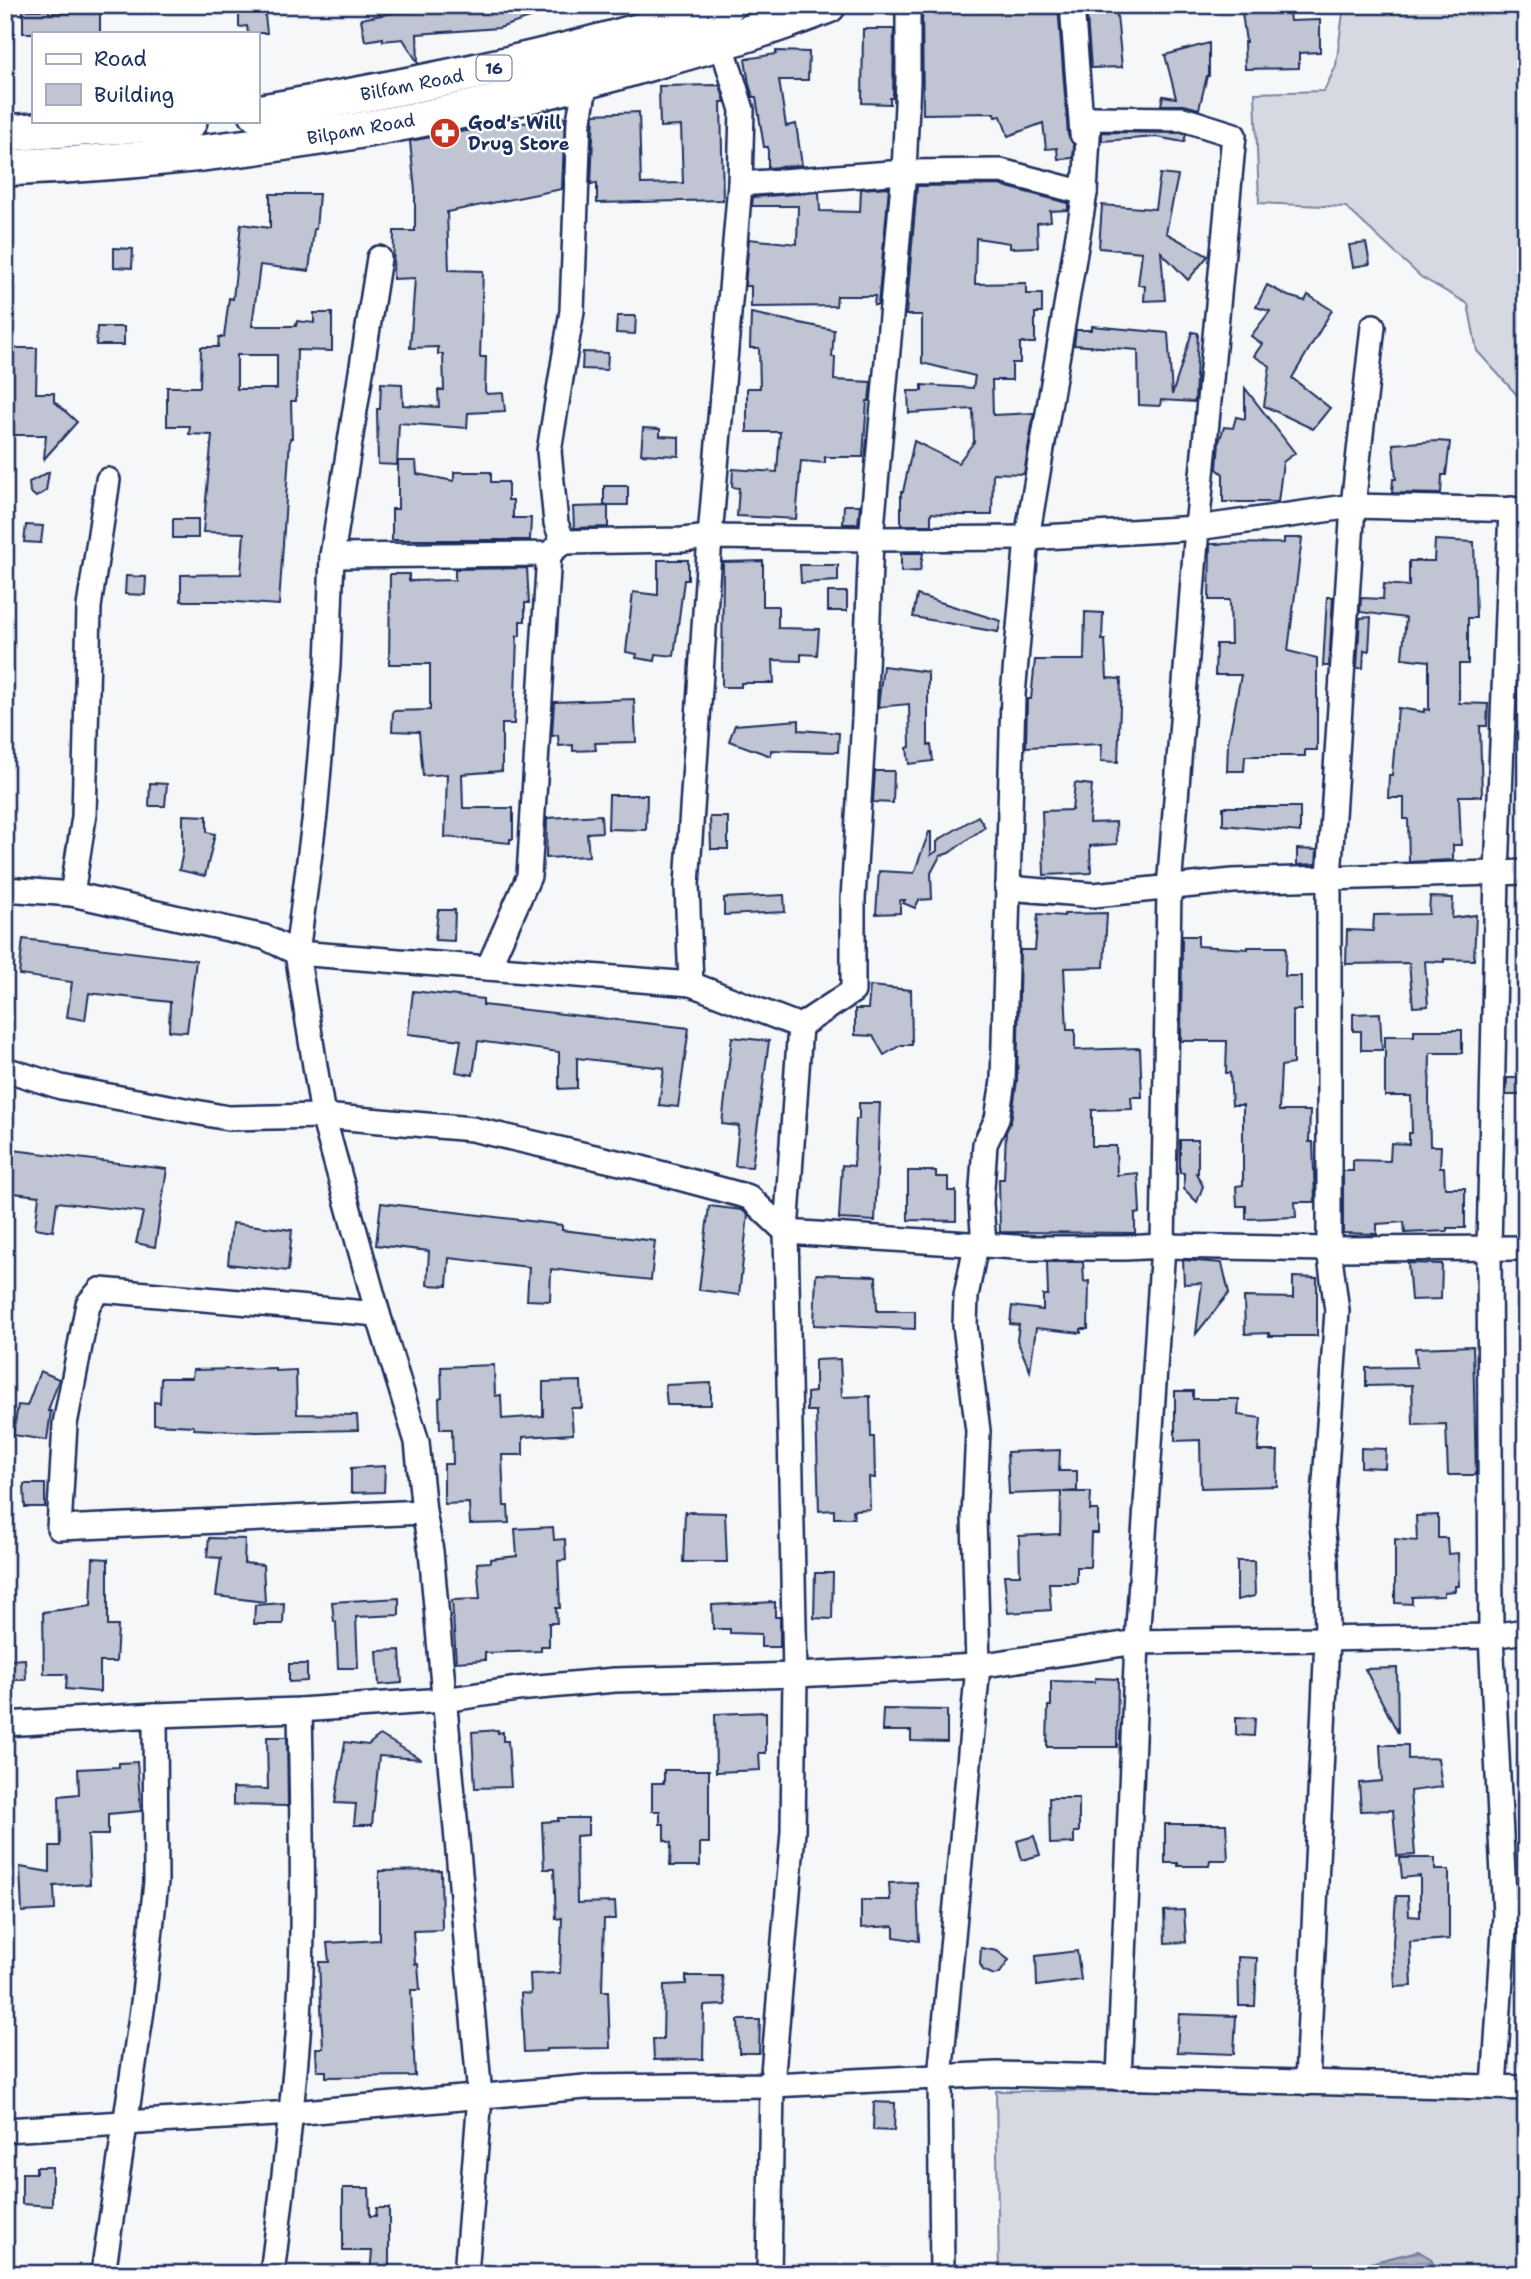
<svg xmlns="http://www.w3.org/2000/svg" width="1531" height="2279" font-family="'Shantell Sans',sans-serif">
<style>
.grass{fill:#d6d9e2;stroke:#7884a0;stroke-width:2}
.water{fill:url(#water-rules);stroke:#707c99;stroke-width:2}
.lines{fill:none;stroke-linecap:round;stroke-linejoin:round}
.stream{stroke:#707c99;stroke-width:7}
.building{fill:#c0c4d3;stroke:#1b2f5e;stroke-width:2;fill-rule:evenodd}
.street-casing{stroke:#1b2f5e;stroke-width:28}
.primary-casing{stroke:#1b2f5e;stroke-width:40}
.street{stroke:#fff;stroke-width:23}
.primary{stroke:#fff;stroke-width:35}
.labels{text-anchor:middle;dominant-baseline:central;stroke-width:5;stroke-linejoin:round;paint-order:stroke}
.shield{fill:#fff;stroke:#5f6d8e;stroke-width:2}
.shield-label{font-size:16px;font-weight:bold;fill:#1b2f5e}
.street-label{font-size:18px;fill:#1b2f5e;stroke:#fff}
.poi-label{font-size:18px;font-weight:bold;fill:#1b2f5e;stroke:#fff;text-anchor:start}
</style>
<defs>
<pattern id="water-rules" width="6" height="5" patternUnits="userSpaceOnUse" patternTransform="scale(1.75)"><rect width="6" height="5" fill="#a9b0c1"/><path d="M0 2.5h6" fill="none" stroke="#8990a0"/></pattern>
</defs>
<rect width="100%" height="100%" fill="#f6f7f9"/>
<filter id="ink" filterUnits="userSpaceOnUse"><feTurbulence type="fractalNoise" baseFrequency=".0143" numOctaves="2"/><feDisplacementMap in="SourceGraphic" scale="14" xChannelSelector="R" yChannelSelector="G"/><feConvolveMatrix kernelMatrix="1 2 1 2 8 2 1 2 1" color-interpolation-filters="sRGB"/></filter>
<g filter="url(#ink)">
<g class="grass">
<path d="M1344 5H1526V399L1519 397 1477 351 1468 304 1421 277 1346 207 1259 203 1255 93 1324 91 1336 66Z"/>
<path d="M996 2091H1526V2274H1437L1431 2259 1418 2251 1367 2264 1358 2274H999Z"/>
</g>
<path class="water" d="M1418 2251 1431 2259 1437 2274H1358L1367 2264Z"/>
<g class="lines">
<path class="stream" d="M1517 5 1526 17"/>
</g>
<g class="building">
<path d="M100 5V33H23V10H49V13H85Z"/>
<path d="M417 5H557L558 9 499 28 417 34 418 63 403 39 383 41V38L365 41 361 19 397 12 418 11Z"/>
<path d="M990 5H1058L1068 135 1074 145 1073 158 1058 159 1057 148 1046 149 1043 123 1008 136 1001 116 995 117 994 113 923 114 922 8Z"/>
<path d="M1086 5H1116L1122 67 1091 68Z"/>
<path d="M1241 5H1288L1290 21 1320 20V52L1299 53V68L1245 69 1244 42H1246Z"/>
<path d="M239 7H264L267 33H248L247 26 239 27Z"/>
<path d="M863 29H894L893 98H890V104L862 103Z"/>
<path d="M1209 43V76H1207L1199 109 1184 105H1161L1163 96 1176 98 1165 55Z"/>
<path d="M776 51 809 52 808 80H779L786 126 796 124 802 165 768 168V147H764L756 97H753L749 84 745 59 776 54Z"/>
<path d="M720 85 725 102H721L723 200 597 203V183L591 184 594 114 639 112 641 184 683 183 681 126 660 127 659 86Z"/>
<path d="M565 117 562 189 447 212 449 270 483 271 480 357H486L485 391 487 394 503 393 505 411 468 413 467 428 399 423 397 465 378 464 377 409H380L381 383 402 384 403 405 439 407 438 390H444L443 354H438V347L410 348 415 278 393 279 394 231H415V191L410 141 452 133Z"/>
<path d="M1102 132 1181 133 1186 134 1184 142 1156 137 1102 141Z"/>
<path d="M1160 174 1178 176 1166 233 1208 256 1188 280 1161 252 1165 300 1144 301 1145 286 1138 285 1142 252 1099 248 1102 205 1155 209Z"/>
<path d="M999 185 1068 203V210L1050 211 1051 221 1037 223 1038 247 1010 248V243L976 238 975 284 1026 283V294H1042V313H1035V343H1020V363H1012V380H992L993 415 1034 413 1024 474 993 473 992 515H958L931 513V525H901V492H903L914 441 958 463 974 442 973 409 909 413 908 391H922V385L973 388 975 376 922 363V315H906L917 186Z"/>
<path d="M889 187 878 305H874L875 296H837L836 306 751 307V286H745L749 239 797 244 798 206H752L753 197 819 192 820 211 860 212 861 189Z"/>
<path d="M270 194H319L316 229H314L309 271 260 265 252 326H296L297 321 314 323V313H332V351L297 350 296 401H291L292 438H290L279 605 222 601H181V575L241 574 244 533 203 532 212 435 189 434 190 426H167V387H200L201 347H218L219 337H224L229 298 233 299 241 224 270 228ZM237 355H277V389H237Z"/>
<path d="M1366 243 1370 264 1353 267 1349 245Z"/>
<path d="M114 248 133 249 132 268 114 267Z"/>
<path d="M1267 285 1288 296 1305 301 1308 295 1332 310 1292 378 1330 408 1313 429 1264 406 1270 366 1254 356 1262 344 1251 336 1270 311 1256 307Z"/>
<path d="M751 313 834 330 832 357H835L834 380 871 382 869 401H867L863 457H825V463L801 461 796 519 737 516 739 488 732 487 733 469 777 472 780 432H747V388H760L759 348H750Z"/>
<path d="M617 316H636L635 334 616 333Z"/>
<path d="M1092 326 1168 333 1172 395 1192 332 1198 333 1195 402 1161 400 1160 406 1139 405 1138 350 1074 345 1076 330H1092Z"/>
<path d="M97 327H124V345H96Z"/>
<path d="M11 348H37L36 393H54V401L77 422 44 459 46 435H5V418H11Z"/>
<path d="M583 352 608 353 607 370 582 369Z"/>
<path d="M1245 388 1295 453 1283 462 1278 502H1223V474L1217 469 1219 442 1224 427 1233 428 1236 417 1245 419Z"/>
<path d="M643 428 660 429V436L679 437V456L641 454Z"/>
<path d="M1437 441 1450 442 1446 475H1442L1441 494 1392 493 1393 479H1396L1393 444Z"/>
<path d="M398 461H416L417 474 454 481V472H491V482H508V500H513V518H531L530 540H392V509H398Z"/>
<path d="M49 472 46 491 36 497 30 492 29 482Z"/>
<rect x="604" y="486" width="24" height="19"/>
<path d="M844 505H860L858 524H843Z"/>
<path d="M608 506V527L574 528 573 507Z"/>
<rect x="173" y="519" width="25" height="19"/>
<path d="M26 525 43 526 41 543 24 542Z"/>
<path d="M1284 538H1302L1288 651 1317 658V750H1305V756H1245L1244 771H1227L1228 743 1241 675H1215L1216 644H1231L1230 600H1209L1210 544 1284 543Z"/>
<path d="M1435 540 1474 542 1476 618H1468V664H1459V703L1488 704 1487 726H1480L1482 796H1459L1461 845H1453V860L1409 862 1408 819H1404V798H1388L1389 775H1392L1398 708 1424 712V709L1429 710V661L1402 658 1406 618 1360 612 1361 598 1383 599 1384 584 1409 586V561H1434Z"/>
<path d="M901 553H923L920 571 901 572Z"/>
<path d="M658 560H688V580H684L674 656 656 654 655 661 636 658 637 654 626 652 633 592 658 595Z"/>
<path d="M763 561V606H778V628L819 629 817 655 801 654V661L773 660 774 683H741V687H722L723 562Z"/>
<path d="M800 565H838V581L801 583Z"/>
<path d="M527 568 529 603H525V621H520V636H517L514 724H502V771L462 774 463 808H513V839H510V843L445 837 447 774 423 776 419 732 392 731 393 711 430 710V664H389L390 574H409V581L455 580V569Z"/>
<path d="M126 576 146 577 145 595 125 594Z"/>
<rect x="828" y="592" width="19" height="19"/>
<path d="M917 595 1001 621 998 632 913 617Z"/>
<path d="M1327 597H1333L1329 666H1323Z"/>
<path d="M1085 612 1103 613 1102 640H1105L1107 678 1121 679 1118 762 1101 761 1102 744 1026 747 1027 699H1031L1035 660H1084Z"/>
<path d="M1371 617 1369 651 1364 650 1363 668H1357L1360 618Z"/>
<path d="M883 666 928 672V745H931L933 761 909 764 907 748 910 747 909 704 878 707Z"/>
<path d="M634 699 636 742 595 743 596 750 573 751V745L559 746 558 735 552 736 554 702Z"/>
<path d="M799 720V730L839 733 838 752 771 750V756L729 741 735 725Z"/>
<path d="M875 771H894L893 803 873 802Z"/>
<path d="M150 783 167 784 165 806H149Z"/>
<path d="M1075 783 1092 785 1089 823 1116 822 1117 844 1090 846 1091 873 1044 875 1042 811 1072 810Z"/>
<path d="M609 795H647L646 830 608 829Z"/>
<path d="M1223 807H1300V832L1223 825Z"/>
<path d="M183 815 207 816V832L215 834 205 876 179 870 183 852Z"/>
<path d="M601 815 602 832 587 833 589 856 546 858 547 818Z"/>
<path d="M978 816 985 827 949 853 940 856 931 873 932 899 919 900 915 908 903 903 905 900H900V913L876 914 879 871 914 873 929 832H931V855L937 851V842L940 839Z"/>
<path d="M710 817H728V849H711Z"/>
<path d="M1297 849 1317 850 1316 864 1297 865Z"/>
<path d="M784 895 785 912 724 915V898Z"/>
<path d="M1430 897 1453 898 1452 918 1476 915 1474 960 1444 959V962L1425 961 1428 1006 1413 1007 1409 963 1346 964 1347 930 1373 931 1374 915 1429 914Z"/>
<path d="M438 910H455L454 941 435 940Z"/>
<path d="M1107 913 1104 967 1064 968 1067 1030H1075V1050L1140 1048 1142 1097H1131L1132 1109 1092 1110V1146H1116L1117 1175 1138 1173 1140 1213 1135 1214V1233L1000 1232 999 1179H1004L1006 1132 1011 1121 1017 1081 1020 950H1035L1038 914 1064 916V914Z"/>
<path d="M1182 936H1198V946L1248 949V947H1286L1285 976H1301V1010H1293V1064L1281 1066 1279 1111H1310L1309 1142H1313L1315 1202H1295L1296 1217 1246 1219V1206H1237L1236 1186 1243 1185V1105H1232L1230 1073H1226L1227 1041H1181Z"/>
<path d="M23 939 196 960 187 1032 169 1031 170 1002 89 993 85 1020 67 1017 72 982 19 975Z"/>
<path d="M870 986 911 990 912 1045H901L884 1055 873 1036 855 1035V1009H868Z"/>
<path d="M413 991 483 999V1005L689 1028 678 1107 659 1105 664 1068 577 1058V1088L559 1089V1052L478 1041 473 1075 456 1072 461 1040 408 1034Z"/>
<path d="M1380 1013 1382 1050H1361V1031H1353V1014Z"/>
<path d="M1414 1030H1462V1053H1430L1429 1099 1430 1146H1441L1440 1167H1444L1445 1188H1465V1228H1447V1231L1405 1233 1404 1222 1377 1224V1234L1343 1233V1171H1353V1160L1390 1161 1391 1143 1409 1144V1133H1412L1411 1096H1385V1036H1414Z"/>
<path d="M732 1037 769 1041 752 1167 735 1166 739 1126 722 1124Z"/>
<path d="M1507 1078H1526V1095H1506Z"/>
<path d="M859 1103H880L875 1221 839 1219 842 1165 854 1166 856 1119H859Z"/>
<path d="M1180 1140H1198V1173H1196L1203 1186 1197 1202 1184 1189V1173H1180Z"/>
<path d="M5 1149 167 1169 155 1247 136 1243 143 1212 57 1202 53 1231 35 1228 39 1196 5 1192Z"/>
<path d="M908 1171H936V1177H948V1191H956V1221L908 1220Z"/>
<path d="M381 1203 562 1225V1230L655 1241 651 1280 551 1269 550 1301 527 1300 529 1267 449 1258 447 1286 427 1285 429 1251 376 1245Z"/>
<path d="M709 1206 742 1210 748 1215 739 1295 699 1290Z"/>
<path d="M232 1223 292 1230 288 1271 228 1264Z"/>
<path d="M1183 1260 1222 1263 1229 1293 1196 1334 1202 1283 1184 1284Z"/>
<path d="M1047 1262H1083L1084 1282 1089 1281 1088 1329H1081V1333L1036 1328 1030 1371 1017 1340 1019 1325 1010 1324 1012 1306 1043 1310V1295H1048Z"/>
<path d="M1408 1263 1442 1264 1441 1299 1411 1300Z"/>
<path d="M816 1274 876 1276 877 1311H915V1329L814 1325Z"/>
<path d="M1293 1277 1317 1278V1336H1269V1333L1245 1334 1244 1297 1293 1298Z"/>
<path d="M1473 1346 1476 1475H1448L1446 1424 1413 1425 1412 1385 1366 1386V1368L1417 1367 1415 1348Z"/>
<path d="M840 1359 842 1397 870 1396 871 1437H874L875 1478 869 1477 870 1509 853 1510 854 1518H834V1510L819 1511 816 1411H807V1393L815 1392V1360Z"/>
<path d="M494 1365 495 1396 501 1395 502 1419 543 1416V1382L581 1381 582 1408H571L573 1434 523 1437V1455H502L504 1506H508L509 1523 470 1524 469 1503 444 1504V1464H453L452 1429H440L439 1398 442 1397 441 1367Z"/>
<path d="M275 1368V1371L296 1370 297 1414 357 1415 358 1430 256 1432 194 1429V1426L154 1424V1402L160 1403 161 1378H192L193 1370Z"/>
<path d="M40 1371 59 1379 48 1411H51L47 1440 13 1435 18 1405 27 1406Z"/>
<path d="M711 1383V1405H667L665 1385Z"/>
<path d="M1175 1391H1193V1399H1239L1238 1415 1261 1418 1258 1451H1278L1277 1486 1201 1488 1200 1440 1175 1441Z"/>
<path d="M1361 1448 1386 1449 1385 1468 1361 1467Z"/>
<path d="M1060 1450 1059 1471H1077V1491L1063 1492H1091L1090 1510H1098V1533H1091L1090 1567H1077V1583H1049L1051 1610 1008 1613 1004 1575H1020L1019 1536 1060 1534 1061 1492 1009 1494 1007 1452Z"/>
<path d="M385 1466 384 1492 351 1493V1468Z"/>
<path d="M24 1484H45V1507H25Z"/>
<path d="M685 1512 725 1513 727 1562H683Z"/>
<path d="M1438 1515V1538H1447L1448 1554 1458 1553 1459 1586H1455V1591L1444 1592V1596L1412 1597V1604L1395 1603V1539L1417 1541 1416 1516Z"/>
<path d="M553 1527 554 1540 565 1539 566 1560 558 1561 560 1608H556L557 1623H549V1646H541V1651L485 1653V1660L456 1662 452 1600 480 1599 477 1563 490 1562V1559L517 1556 515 1529Z"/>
<path d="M209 1538 245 1539 244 1563 263 1565 265 1602 216 1596 221 1558 207 1557Z"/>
<path d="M93 1558 108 1559V1626H118L116 1662H100V1692L66 1689 67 1674H44L43 1612 91 1606Z"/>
<path d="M1237 1561H1254L1255 1596 1237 1600Z"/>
<path d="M815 1573H833L832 1619 814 1618Z"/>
<path d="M399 1598V1615L356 1617 358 1668H338L336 1622H334L332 1602Z"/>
<path d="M775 1602V1617H780V1647H761V1634L730 1633V1629H713L712 1605Z"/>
<path d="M284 1603 283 1624H254L255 1605Z"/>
<path d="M400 1650 402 1683 379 1685 377 1651Z"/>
<path d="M25 1659 26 1680H5V1660Z"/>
<path d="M289 1664H307V1681L289 1682Z"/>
<path d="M1397 1668 1398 1733 1365 1669Z"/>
<path d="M1095 1678 1118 1679 1117 1747H1047L1048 1706H1051V1681L1095 1682Z"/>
<path d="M883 1709 947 1710V1742L911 1741V1731H882Z"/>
<path d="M766 1712V1753H759L760 1770 716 1772 715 1714Z"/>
<path d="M1236 1717 1255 1718 1254 1736 1236 1735Z"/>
<path d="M498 1730V1733L503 1732V1741H508L511 1787 475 1788 472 1732Z"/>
<path d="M380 1735 421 1759 379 1756 372 1825H354L356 1804 335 1803 345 1742 368 1745Z"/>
<path d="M267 1737H287L288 1806 233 1805V1788L268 1789Z"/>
<path d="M1380 1745H1408V1759L1438 1758 1442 1787 1410 1791 1415 1855 1397 1856 1393 1810 1361 1811 1359 1783 1382 1781Z"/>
<path d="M137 1762 141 1811 108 1814V1835H88L90 1884 54 1886 55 1910 22 1912 20 1867 50 1872V1846H60L59 1796 79 1794 78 1769 119 1767V1763Z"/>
<path d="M664 1770H709V1843H700V1866H670L671 1843 664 1840V1824H660V1811H652V1783H664Z"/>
<path d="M1049 1798H1079V1832H1074V1843L1050 1844Z"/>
<path d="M558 1818H588V1835L576 1836 577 1903 615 1902 616 1919H604L602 1991H608L610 2048 546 2049V2051L524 2052 521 1993 531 1994 530 1974 560 1973 562 1918 556 1919 554 1869H544L542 1822 558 1821Z"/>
<path d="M1165 1824H1226L1228 1860H1210L1209 1866H1178V1863H1165Z"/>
<path d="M1034 1836 1040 1855 1022 1860 1017 1841Z"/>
<path d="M1400 1858H1435V1870H1449V1939L1410 1942 1412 1986 1395 1987 1393 1943 1396 1896H1408L1409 1916 1420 1917V1876L1402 1878Z"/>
<path d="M441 1870 442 1930 413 1931 415 1964H418L420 1990H411L415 2076 326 2077V2071H317L316 2048H323L319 1962H329L327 1943 379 1940V1871Z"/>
<path d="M917 1882 919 1941 894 1937V1926L861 1928V1900H890L889 1883Z"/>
<path d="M1184 1910 1186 1942 1165 1943 1164 1911Z"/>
<path d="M981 1948 997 1951 1009 1960 1000 1973 994 1975 983 1970 980 1964Z"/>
<path d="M1077 1951 1081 1980 1037 1986 1036 1956Z"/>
<path d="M1238 1957 1257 1958 1255 2006H1239Z"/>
<path d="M686 1976H722L726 2005 704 2006 703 2059 654 2060 653 2039H663L664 1985 686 1984Z"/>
<path d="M1179 2014 1236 2016 1234 2054 1177 2052Z"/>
<path d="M738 2020H760L759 2053H739Z"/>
<path d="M874 2102 895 2103 894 2131 873 2130Z"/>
<path d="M36 2167H52V2206L22 2204V2173H36Z"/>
<path d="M343 2188H369L370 2216H376L377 2208H389V2274H370L372 2251H343Z"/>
</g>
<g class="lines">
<g class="street-casing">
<g id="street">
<path d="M1072 5 1082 134"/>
<path d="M721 42 742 110 740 184 710 537 687 885 691 984 800 1026 786 1232 795 1675 793 1832 772 2085 769 2274"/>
<path d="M740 184 904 172 1001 171 1085 193 1089 118 1183 119 1234 135 1197 528 1169 889 1163 1246 1137 1642 1119 2078"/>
<path d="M563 542 556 523 549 451 572 311 579 120 586 82"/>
<path d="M332 556 549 554 563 542 682 540 710 537 871 539 1027 538 1197 528 1353 506 1526 510"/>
<path d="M1007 888 1094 895 1233 881 1526 872"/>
<path d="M5 889 72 894 264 937 297 953 315 814 328 665 332 556 379 258"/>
<path d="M72 894 84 817 89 607 108 480"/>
<path d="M488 968 529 876 549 554"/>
<path d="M800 1026 853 991V899L864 719 871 539 904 172 908 81V5"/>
<path d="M5 1069 61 1087 228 1118 323 1116 472 1129 638 1167 749 1197 786 1232 1029 1248H1125L1163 1246 1329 1249 1526 1248"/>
<path d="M984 1245 981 1203 985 1144 997 1119 1003 1081 1013 695 1027 538 1085 193 1084 179"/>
<path d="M378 1314 100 1290 88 1304 65 1424 59 1528 424 1512"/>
<path d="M5 1724 155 1715 300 1710 443 1700 517 1689 615 1680 795 1675 978 1666 1137 1642 1491 1636 1526 1631"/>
<path d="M1307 2083 1327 1639 1326 1561 1322 1525 1337 1311 1329 1249V878L1353 506 1373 326"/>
<path d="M1494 2087 1505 1915 1491 1636 1489 1249 1497 874 1511 509"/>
<path d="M5 2130 292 2113 585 2087 772 2085 997 2074 1526 2088"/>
<path d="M103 2274 143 2003 156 1882 155 1715"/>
<path d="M272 2274C282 2194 292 2115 298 2035 305 1927 302 1819 300 1710"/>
<path d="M466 2274 480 2096 431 1551 424 1512 417 1442 378 1314 323 1116 297 953 691 984"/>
<path d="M942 2274 940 2078 978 1666 974 1517 978 1431 965 1325 966 1296 976 1245"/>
</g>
</g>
<g class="primary-casing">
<g id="primary">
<path d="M257 113C416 86 573 55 727 5"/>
<path d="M5 133 189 121"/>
<path d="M5 168C228 159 449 123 662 59 718 43 774 27 828 5"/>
</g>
</g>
<use href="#street" class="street"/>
<use href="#primary" class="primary"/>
</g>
</g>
<defs>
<g id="pharmacy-disc" transform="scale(1.575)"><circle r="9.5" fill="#c8321e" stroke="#fff"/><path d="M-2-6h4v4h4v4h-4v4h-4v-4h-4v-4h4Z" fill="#fff"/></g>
</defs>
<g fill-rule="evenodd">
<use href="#pharmacy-disc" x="445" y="133"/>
</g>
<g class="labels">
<rect class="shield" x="476.5" y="55.5" width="35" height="25" rx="5"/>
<g class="shield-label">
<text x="494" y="68">16</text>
</g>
<g class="street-label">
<text transform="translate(412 85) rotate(-11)">Bilfam Road</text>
<text transform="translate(361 129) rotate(-10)">Bilpam Road</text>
</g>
<g class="poi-label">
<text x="468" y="123">God's Will<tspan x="468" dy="21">Drug Store</tspan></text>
</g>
</g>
<rect width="1531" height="2279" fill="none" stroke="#fff" stroke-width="28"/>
<rect x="14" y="14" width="1503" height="2251" fill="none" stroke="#1b2f5e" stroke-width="2.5" filter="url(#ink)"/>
<rect x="32" y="32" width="228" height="91" fill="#ffffff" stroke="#a4acbf" stroke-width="2"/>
<rect x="46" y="54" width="35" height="10" fill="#ffffff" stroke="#a4acbf" stroke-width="2"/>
<text x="94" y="66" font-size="21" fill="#1b2f5e">Road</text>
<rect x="46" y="84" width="35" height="21" fill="#c0c4d3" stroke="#a4acbf" stroke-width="2"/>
<text x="94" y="102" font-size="21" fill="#1b2f5e">Building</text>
</svg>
